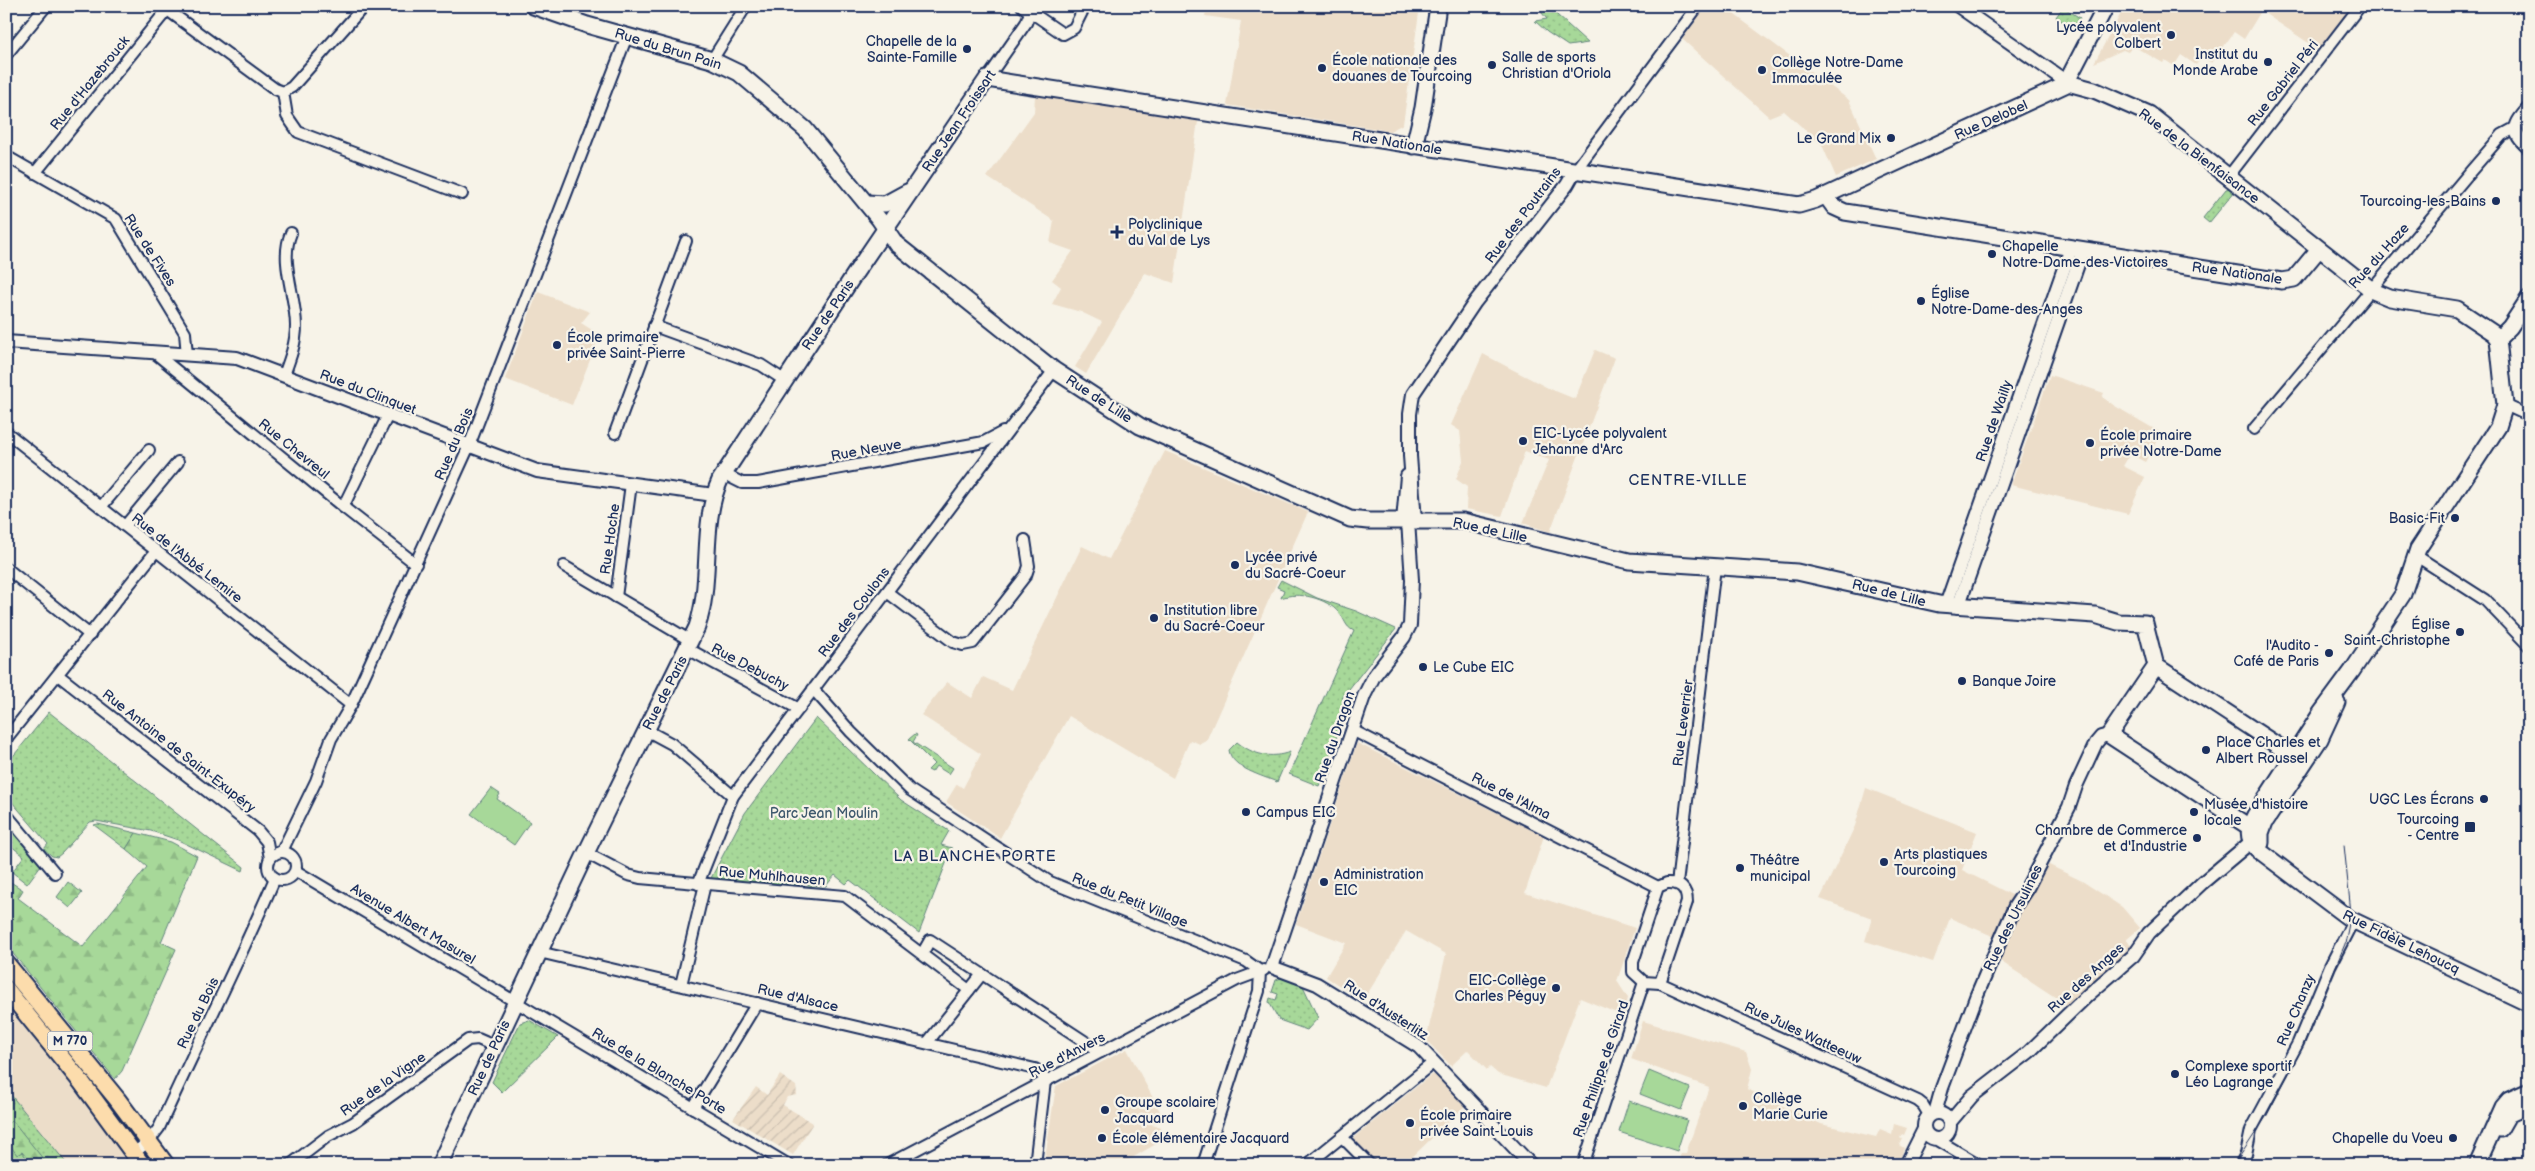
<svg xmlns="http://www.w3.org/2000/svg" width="2535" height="1171" font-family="'Balsamiq Sans',sans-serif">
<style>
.built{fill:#ecddc9}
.industrial{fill:url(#industrial-furrows)}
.grass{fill:url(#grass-dots);stroke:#61847c}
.forest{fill:url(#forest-firs);stroke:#61847c}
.garden{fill:#a7d899;stroke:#61847c}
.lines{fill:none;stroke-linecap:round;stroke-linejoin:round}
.minor-casing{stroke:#1b2f5e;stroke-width:14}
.tertiary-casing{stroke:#1b2f5e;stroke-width:16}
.secondary-casing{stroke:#1b2f5e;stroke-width:19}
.primary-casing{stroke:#1b2f5e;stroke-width:20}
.minor{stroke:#f7f3e8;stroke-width:10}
.tertiary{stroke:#f7f3e8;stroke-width:12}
.secondary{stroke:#f7f3e8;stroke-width:15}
.primary{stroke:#fcdcac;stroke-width:16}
.tram{stroke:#1b2f5e;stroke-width:1}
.poi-dot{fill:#1b2f5e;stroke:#f7f3e8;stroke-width:2}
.labels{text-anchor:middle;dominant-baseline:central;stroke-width:4.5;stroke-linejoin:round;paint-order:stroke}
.shield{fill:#f7f3e8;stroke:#5d6a87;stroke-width:1}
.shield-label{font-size:12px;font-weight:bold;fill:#1b2f5e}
.poi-label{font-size:14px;fill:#1b2f5e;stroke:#f7f3e8;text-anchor:start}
.street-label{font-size:14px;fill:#1b2f5e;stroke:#f7f3e8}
.park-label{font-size:14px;fill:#3e596d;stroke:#f7f3e8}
.neighbourhood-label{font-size:15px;letter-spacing:1px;fill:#1b2f5e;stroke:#f7f3e8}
</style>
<defs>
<pattern id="industrial-furrows" width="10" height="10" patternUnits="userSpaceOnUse" patternTransform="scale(1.25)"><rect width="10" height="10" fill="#ecddc9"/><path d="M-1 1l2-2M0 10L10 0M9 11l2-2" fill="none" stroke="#cabeaf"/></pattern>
<pattern id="grass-dots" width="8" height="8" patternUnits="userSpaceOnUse" patternTransform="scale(1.25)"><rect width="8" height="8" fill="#a7d899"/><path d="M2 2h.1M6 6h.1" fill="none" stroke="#8fba86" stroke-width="1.8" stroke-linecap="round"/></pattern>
<pattern id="forest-firs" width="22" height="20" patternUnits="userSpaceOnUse" patternTransform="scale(1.25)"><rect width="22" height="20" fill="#a7d899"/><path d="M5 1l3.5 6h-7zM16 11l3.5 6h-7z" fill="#8fba86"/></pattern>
</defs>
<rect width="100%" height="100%" fill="#f7f3e8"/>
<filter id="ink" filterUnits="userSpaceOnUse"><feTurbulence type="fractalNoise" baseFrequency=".02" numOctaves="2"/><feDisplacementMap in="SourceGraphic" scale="10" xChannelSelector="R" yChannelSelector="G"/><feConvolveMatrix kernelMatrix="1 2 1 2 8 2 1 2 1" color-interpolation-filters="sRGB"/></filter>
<g filter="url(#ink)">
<g class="built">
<path d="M1207 6H1420L1403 124 1390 131 1227 105 1241 21 1205 16Z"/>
<path d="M1706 6H1723L1849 100 1876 159 1836 177 1822 145 1784 111 1769 117 1682 39Z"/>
<path d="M2125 6H2352L2319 50 2261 11 2244 39 2234 32 2212 63 2201 57 2196 65 2181 55 2174 66 2165 60 2163 63 2133 46 2128 52 2123 50 2094 63Z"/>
<path d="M1035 96 1198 121 1174 283 1145 273 1086 374 1075 367 1102 322 1081 312 1052 304 1061 287 1052 280 1073 251 1050 243 1054 221 987 177 1034 112Z"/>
<path d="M538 292 590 312 581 323 600 335 572 405 505 379Z"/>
<path d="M1595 350 1615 358 1550 532 1523 523 1549 460 1525 451 1502 516 1466 509 1467 487 1456 479 1463 461 1460 431 1451 425 1483 354 1548 388 1575 399Z"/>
<path d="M2050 375 2104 393 2102 397 2115 406 2161 433 2145 462 2130 454 2123 466 2145 477 2128 514 2011 485Z"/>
<path d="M1165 451 1308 512 1206 741 1200 744 1190 740 1173 778 1069 716 1000 838 946 802 957 784 963 788 981 754 921 715 947 682 972 698 983 677 1012 690 1082 546 1109 559Z"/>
<path d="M1357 743 1544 836 1525 893 1635 928 1617 981 1628 998 1624 1016 1580 998 1546 1088 1498 1074 1490 1067 1487 1070 1468 1050 1451 1066 1426 1040 1446 954 1406 931 1363 1001 1326 977 1346 943 1296 924Z"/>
<path d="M1866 788 1977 832 1962 870 2014 896 1995 937 1950 918 1933 962 1865 941 1872 918 1820 899 1855 826Z"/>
<path d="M2045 863 2082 881 2122 907 2140 928 2126 940 2133 946 2067 1005 1997 959Z"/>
<path d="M6 948 121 1089 174 1165H68L6 1089Z"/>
<path d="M1643 1021 1746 1052 1752 1069 1747 1089 1821 1124 1876 1137 1880 1129 1892 1134 1894 1124 1907 1128 1904 1135 1902 1134 1900 1138 1902 1139 1899 1145 1904 1148 1898 1165H1677L1681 1153H1686L1709 1087 1631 1059Z"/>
<path d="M1127 1049 1162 1115 1152 1125 1161 1127 1156 1144 1120 1165H1097L1045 1158 1056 1086Z"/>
<path d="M1431 1075H1436L1465 1106 1404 1165H1379L1352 1139Z"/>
</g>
<path class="industrial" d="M780 1075 796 1086 797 1095 787 1097 783 1105 813 1123 793 1155 733 1119 756 1087 767 1095Z"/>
<g class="grass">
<path d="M1536 6H1547L1588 43 1568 46 1547 32 1535 21 1547 19Z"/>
<path d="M2063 7 2080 18 2073 29 2056 17Z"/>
<path d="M2231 188 2235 191 2209 223 2203 218 2226 189Z"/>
<path d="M1281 580 1317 598 1356 611 1396 629 1342 698 1349 702 1319 786 1289 774 1354 631C1344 626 1346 620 1339 613 1327 598 1298 591 1281 598L1284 590 1277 587Z"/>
<path d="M49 712 244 867 243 871 178 840 151 831 96 821 90 822 62 853 57 857 52 856 44 849 48 844 6 795V765Z"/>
<path d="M816 718 901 800 949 831 941 845 952 848 919 933 850 880 846 884 835 875 826 886 710 880 745 813Z"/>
<path d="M915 734 917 735 913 742 953 768 949 774 936 766 932 772 928 770 934 764 909 739Z"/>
<path d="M1237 742C1253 755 1271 759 1290 752L1277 782C1263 776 1231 768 1229 750Z"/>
<path d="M98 824 136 833 126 849 94 825Z"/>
<path d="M6 825 41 865 27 884 12 872 24 856 6 842Z"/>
<path d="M1286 976 1303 986 1318 1018 1307 1030 1279 1020 1269 1002 1270 998 1276 1000 1278 994 1272 992 1276 980Z"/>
<path d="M529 1020 558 1037 502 1092 492 1082 520 1023Z"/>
<path d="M6 1089 68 1165H6Z"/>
</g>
<g class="forest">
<path d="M136 833 171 842 197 856 161 942 176 949 122 1071 115 1079 6 945V879L23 890 18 898 83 947 147 867 126 849Z"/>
<path d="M68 882 82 893 70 908 57 897Z"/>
<path d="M12 1120 48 1165H28L30 1162 22 1152 17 1155 7 1141 6 1126Z"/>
</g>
<g class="garden">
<path d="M491 788 500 794 497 799 530 822 514 845 471 814Z"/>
<path d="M1649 1071 1690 1088 1681 1110 1640 1094Z"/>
<path d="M1629 1101 1687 1120 1677 1151 1619 1132Z"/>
</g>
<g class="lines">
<g class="minor-casing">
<g id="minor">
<path d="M162 6 275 89 283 92"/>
<path d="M1022 6 1063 34 1074 28 1085 6"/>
<path d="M6 55 46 6"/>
<path d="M712 60 746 6"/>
<path d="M987 79 1026 23 1032 7"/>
<path d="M283 92 287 116 298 132 462 194"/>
<path d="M283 92 292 87 364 6"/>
<path d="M6 156 116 219 185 333 187 355"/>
<path d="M1575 171 1698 6"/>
<path d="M35 173 167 10"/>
<path d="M2228 177 2360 6"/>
<path d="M654 326 761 365 784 380"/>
<path d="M155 353 343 507 416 564"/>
<path d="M284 375C290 359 296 343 296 326 296 296 279 261 291 233"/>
<path d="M2505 405 2529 416"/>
<path d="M2254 429 2470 172 2502 135 2515 128"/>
<path d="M6 432 351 705"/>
<path d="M615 433 686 241"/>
<path d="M724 474 742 483H758L984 442 1003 432"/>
<path d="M101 507 149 450"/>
<path d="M343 507 388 415"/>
<path d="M125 526 178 462"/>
<path d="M2415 555 2485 600 2529 646"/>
<path d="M564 566 691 641"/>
<path d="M6 568 90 635"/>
<path d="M887 592 953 642 963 645 973 643 1026 575 1029 566 1025 540"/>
<path d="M616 597 631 484"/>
<path d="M688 649 799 709"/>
<path d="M58 675 258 831 267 842 270 858"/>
<path d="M813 689 851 732 910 790 1050 882 1246 961 1260 971"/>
<path d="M646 730 672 744 733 796"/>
<path d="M1352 730 1658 887"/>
<path d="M6 739 156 551"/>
<path d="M6 814 55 873"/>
<path d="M282 851 316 781 331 739 351 705 469 446 627 36"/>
<circle cx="282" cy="866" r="14"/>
<path d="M586 853 628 875 640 878 845 896 969 990"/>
<path d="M296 871 789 1165"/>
<path d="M1667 883C1680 882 1687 889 1687 902L1660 983 1644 982 1633 972V962L1658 887Z"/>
<path d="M698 884 733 796 1054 370"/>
<path d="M1677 884 1715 567"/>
<path d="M539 952 1035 1069 1040 1072 1045 1081"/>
<path d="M922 954 930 940 1101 1052"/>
<path d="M1660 983 1918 1101 1923 1105 1929 1115"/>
<path d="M681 985 705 884"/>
<path d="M927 1043 982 974"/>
<path d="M693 1108 757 1003"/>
<path d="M1342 1137 1370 1165"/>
<path d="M1936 1139 1980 1165"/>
<path d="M134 1153 149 1141 159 1128C197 1044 239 962 275 878"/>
<path d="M290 1165 328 1136 353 1123 468 1040 478 1039 494 1046"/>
<path d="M887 1165 1237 980 1264 970"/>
<path d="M1035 1165 1045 1081"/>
<path d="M1203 1165 1259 991 1260 971"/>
<path d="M1307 1165 1434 1062"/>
<path d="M1583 1165 1644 982"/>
<path d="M2240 1165 2246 1154 2251 1130 2298 1043 2330 966 2353 921"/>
</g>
</g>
<g class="tertiary-casing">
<g id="tertiary">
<path d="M1958 6 2068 83"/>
<path d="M2529 108C2514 125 2510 132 2529 148"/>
<path d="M6 342 237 358 537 471 714 495"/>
<path d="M1403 521 1407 476"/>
<path d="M1408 521 1412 580 1410 625 1404 637 1374 676 1364 696 1272 967 1317 984 1419 1047 1531 1165"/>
<path d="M1415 521 1410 456V414L1413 394 1475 302 1567 185 1575 171"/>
<path d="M1946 605 2071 248"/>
<path d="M1958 607 2083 250"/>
<circle cx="1937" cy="1126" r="13"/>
<path d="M1935 1113 1942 1088 1976 997 2015 906 2027 888 2069 807 2076 786 2096 743 2101 737 2109 735"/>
<path d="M1950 1122 1972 1096 2029 1052 2088 995 2133 956 2149 933 2202 883 2258 836"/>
<path d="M1906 1165 1924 1129"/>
</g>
</g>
<g class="secondary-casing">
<g id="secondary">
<path d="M533 6 587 25 712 60 739 73 805 129 879 219 896 244 1054 370 1140 426 1350 519 1368 521H1463L1629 561 1797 572 1939 604 2095 615 2118 622 2145 623 2156 666"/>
<path d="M2068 83 2094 90 2149 114 2373 291 2390 298 2457 309 2493 333 2498 339"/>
<path d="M1414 146 1423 108 1438 6"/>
<path d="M1826 196 1834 207 1845 212 2282 281 2294 279 2319 249"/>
<path d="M867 203 885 204 907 192"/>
<path d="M2498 339 2505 405 2498 427 2418 549 2403 594 2352 671 2321 713 2255 815C2248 828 2246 838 2257 849L2350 919 2529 1004"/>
<path d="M2498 339 2510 327 2529 298"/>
<path d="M2156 666 2109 735 2260 834"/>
<path d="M2156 666 2301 761"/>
<path d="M2261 843V833L2265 822 2320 739 2337 702"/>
<path d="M2500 1129 2508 1115 2529 1105"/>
<path d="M439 1165 586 853 697 627C713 581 700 524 720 480L856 272 987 79 1799 205 1816 200 2065 85 2106 6"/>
<path d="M2477 1165 2503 1107 2509 1100 2529 1091"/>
</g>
</g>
<g class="primary-casing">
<g id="primary">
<path d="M6 963 117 1099 166 1165"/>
<path d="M6 989 82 1083 142 1165"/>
</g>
</g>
<use href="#minor" class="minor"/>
<use href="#tertiary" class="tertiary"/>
<use href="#secondary" class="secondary"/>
<use href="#primary" class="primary"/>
<path class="tram" d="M2234 1165 2266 1117 2301 1050 2345 944 2351 913 2344 845"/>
</g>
</g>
<g class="poi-dot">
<circle cx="2171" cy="35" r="5"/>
<circle cx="967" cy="49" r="5"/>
<circle cx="2268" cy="62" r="5"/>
<circle cx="1492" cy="65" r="5"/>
<circle cx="1322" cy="68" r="5"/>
<circle cx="1762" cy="70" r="5"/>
<circle cx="1891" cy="138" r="5"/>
<circle cx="2496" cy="201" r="5"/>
<path d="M1114.5 224.5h5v5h5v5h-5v5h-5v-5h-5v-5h5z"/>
<circle cx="1992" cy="254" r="5"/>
<circle cx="1921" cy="301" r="5"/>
<circle cx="557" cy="345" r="5"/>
<circle cx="1523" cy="441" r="5"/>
<circle cx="2090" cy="443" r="5"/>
<circle cx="2455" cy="518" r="5"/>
<circle cx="1235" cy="565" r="5"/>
<circle cx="1154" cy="618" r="5"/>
<circle cx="2460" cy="632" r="5"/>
<circle cx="2329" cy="653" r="5"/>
<circle cx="1423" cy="667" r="5"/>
<circle cx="1962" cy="681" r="5"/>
<circle cx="2206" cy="750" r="5"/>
<circle cx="2484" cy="799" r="5"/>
<circle cx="1246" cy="812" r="5"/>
<circle cx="2194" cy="812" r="5"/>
<rect x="2464" y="821" width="12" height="12" rx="2.5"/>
<circle cx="2197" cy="838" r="5"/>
<circle cx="1884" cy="862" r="5"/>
<circle cx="1740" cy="868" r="5"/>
<circle cx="1324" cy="882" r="5"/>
<circle cx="1556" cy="988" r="5"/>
<circle cx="2175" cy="1074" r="5"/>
<circle cx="1743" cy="1106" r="5"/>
<circle cx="1105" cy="1110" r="5"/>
<circle cx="1410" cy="1123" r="5"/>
<circle cx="1102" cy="1138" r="5"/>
<circle cx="2453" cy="1138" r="5"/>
</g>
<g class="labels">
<rect class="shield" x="47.5" y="1031.5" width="45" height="19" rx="4"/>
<g class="shield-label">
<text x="70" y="1041">M 770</text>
</g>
<g class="poi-label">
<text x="2161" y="27" text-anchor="end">Lycée polyvalent<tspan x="2161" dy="16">Colbert</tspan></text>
<text x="957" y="41" text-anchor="end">Chapelle de la<tspan x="957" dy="16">Sainte-Famille</tspan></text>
<text x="2258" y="54" text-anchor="end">Institut du<tspan x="2258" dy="16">Monde Arabe</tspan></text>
<text x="1502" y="57">Salle de sports<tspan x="1502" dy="16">Christian d'Oriola</tspan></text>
<text x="1332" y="60">École nationale des<tspan x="1332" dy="16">douanes de Tourcoing</tspan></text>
<text x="1772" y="62">Collège Notre-Dame<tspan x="1772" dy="16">Immaculée</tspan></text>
<text x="1881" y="138" text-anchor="end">Le Grand Mix</text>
<text x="2486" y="201" text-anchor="end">Tourcoing-les-Bains</text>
<text x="1128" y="224">Polyclinique<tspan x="1128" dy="16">du Val de Lys</tspan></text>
<text x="2002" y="246">Chapelle<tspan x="2002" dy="16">Notre-Dame-des-Victoires</tspan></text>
<text x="1931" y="293">Église<tspan x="1931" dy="16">Notre-Dame-des-Anges</tspan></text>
<text x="567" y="337">École primaire<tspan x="567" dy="16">privée Saint-Pierre</tspan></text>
<text x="1533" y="433">EIC-Lycée polyvalent<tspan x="1533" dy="16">Jehanne d'Arc</tspan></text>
<text x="2100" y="435">École primaire<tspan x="2100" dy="16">privée Notre-Dame</tspan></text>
<text x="2445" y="518" text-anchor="end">Basic-Fit</text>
<text x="1245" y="557">Lycée privé<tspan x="1245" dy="16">du Sacré-Coeur</tspan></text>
<text x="1164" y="610">Institution libre<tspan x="1164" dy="16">du Sacré-Coeur</tspan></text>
<text x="2450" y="624" text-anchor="end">Église<tspan x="2450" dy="16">Saint-Christophe</tspan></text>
<text x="2319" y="645" text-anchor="end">l'Audito -<tspan x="2319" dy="16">Café de Paris</tspan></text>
<text x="1433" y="667">Le Cube EIC</text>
<text x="1972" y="681">Banque Joire</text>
<text x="2216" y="742">Place Charles et<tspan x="2216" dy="16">Albert Roussel</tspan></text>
<text x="2474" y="799" text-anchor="end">UGC Les Écrans</text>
<text x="2204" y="804">Musée d'histoire<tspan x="2204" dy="16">locale</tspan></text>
<text x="1256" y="812">Campus EIC</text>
<text x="2459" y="819" text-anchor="end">Tourcoing<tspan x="2459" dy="16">- Centre</tspan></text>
<text x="2187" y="830" text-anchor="end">Chambre de Commerce<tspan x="2187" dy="16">et d'Industrie</tspan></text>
<text x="1894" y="854">Arts plastiques<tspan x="1894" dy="16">Tourcoing</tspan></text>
<text x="1750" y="860">Théâtre<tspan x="1750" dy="16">municipal</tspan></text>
<text x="1334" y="874">Administration<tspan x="1334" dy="16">EIC</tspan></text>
<text x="1546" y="980" text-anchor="end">EIC-Collège<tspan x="1546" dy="16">Charles Péguy</tspan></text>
<text x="2185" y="1066">Complexe sportif<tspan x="2185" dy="16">Léo Lagrange</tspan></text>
<text x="1753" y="1098">Collège<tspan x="1753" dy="16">Marie Curie</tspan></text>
<text x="1115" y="1102">Groupe scolaire<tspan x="1115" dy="16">Jacquard</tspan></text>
<text x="1420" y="1115">École primaire<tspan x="1420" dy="16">privée Saint-Louis</tspan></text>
<text x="1112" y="1138">École élémentaire Jacquard</text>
<text x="2443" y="1138" text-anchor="end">Chapelle du Voeu</text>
</g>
<g class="street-label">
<text transform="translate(668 49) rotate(17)">Rue du Brun Pain</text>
<text transform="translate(90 83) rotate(-51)">Rue d'Hazebrouck</text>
<text transform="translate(2283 83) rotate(-52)">Rue Gabriel Péri</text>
<text transform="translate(1991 120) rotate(-24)">Rue Delobel</text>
<text transform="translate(959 121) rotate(-56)">Rue Jean Froissart</text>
<text transform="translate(1397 143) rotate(9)">Rue Nationale</text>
<text transform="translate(2199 156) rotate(37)">Rue de la Bienfaisance</text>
<text transform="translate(1523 215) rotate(-53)">Rue des Poutrains</text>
<text transform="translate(150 250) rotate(57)">Rue de Fives</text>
<text transform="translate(2379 256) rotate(-48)">Rue du Haze</text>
<text transform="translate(2237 273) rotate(8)">Rue Nationale</text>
<text transform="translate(828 315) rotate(-56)">Rue de Paris</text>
<text transform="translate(368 392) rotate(21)">Rue du Clinquet</text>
<text transform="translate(1099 399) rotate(33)">Rue de Lille</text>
<text transform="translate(1994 421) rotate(-71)">Rue de Wailly</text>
<text transform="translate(454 444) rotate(-67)">Rue du Bois</text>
<text transform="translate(294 449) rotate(39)">Rue Chevreul</text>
<text transform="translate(866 450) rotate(-10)">Rue Neuve</text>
<text transform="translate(1490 530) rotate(12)">Rue de Lille</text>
<text transform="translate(610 539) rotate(-82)">Rue Hoche</text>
<text transform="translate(187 558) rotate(38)">Rue de l'Abbé Lemire</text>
<text transform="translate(1889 593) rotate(14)">Rue de Lille</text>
<text transform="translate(854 612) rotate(-53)">Rue des Coulons</text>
<text transform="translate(750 667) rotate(28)">Rue Debuchy</text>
<text transform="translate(665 693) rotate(-63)">Rue de Paris</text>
<text transform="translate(1683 723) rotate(-83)">Rue Leverrier</text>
<text transform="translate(1335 737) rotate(-71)">Rue du Dragon</text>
<text transform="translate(179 751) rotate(38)">Rue Antoine de Saint-Exupéry</text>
<text transform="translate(1511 796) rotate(27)">Rue de l'Alma</text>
<text transform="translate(772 876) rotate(5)">Rue Muhlhausen</text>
<text transform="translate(1130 900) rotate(22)">Rue du Petit Village</text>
<text transform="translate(2013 918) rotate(-64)">Rue des Ursulines</text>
<text transform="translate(413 924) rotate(31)">Avenue Albert Masurel</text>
<text transform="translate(2401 942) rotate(26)">Rue Fidèle Lehoucq</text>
<text transform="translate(2086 978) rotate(-42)">Rue des Anges</text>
<text transform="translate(798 998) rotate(13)">Rue d'Alsace</text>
<text transform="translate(1386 1010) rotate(33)">Rue d'Austerlitz</text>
<text transform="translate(2296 1010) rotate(-67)">Rue Chanzy</text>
<text transform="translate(198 1013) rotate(-64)">Rue du Bois</text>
<text transform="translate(1803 1033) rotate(25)">Rue Jules Watteeuw</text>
<text transform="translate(1067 1055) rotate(-27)">Rue d'Anvers</text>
<text transform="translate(489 1058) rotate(-65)">Rue de Paris</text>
<text transform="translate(1601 1069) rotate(-71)">Rue Philippe de Girard</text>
<text transform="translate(659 1071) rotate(31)">Rue de la Blanche Porte</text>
<text transform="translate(383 1084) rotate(-35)">Rue de la Vigne</text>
</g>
<g class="park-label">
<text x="824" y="813">Parc Jean Moulin</text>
</g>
<g class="neighbourhood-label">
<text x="1688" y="480">CENTRE-VILLE</text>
<text x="975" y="856">LA BLANCHE PORTE</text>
</g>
</g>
<rect width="2535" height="1171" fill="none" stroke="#f7f3e8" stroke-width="25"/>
<rect x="12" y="12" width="2510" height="1146" fill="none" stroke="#1b2f5e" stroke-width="2" filter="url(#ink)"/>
</svg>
